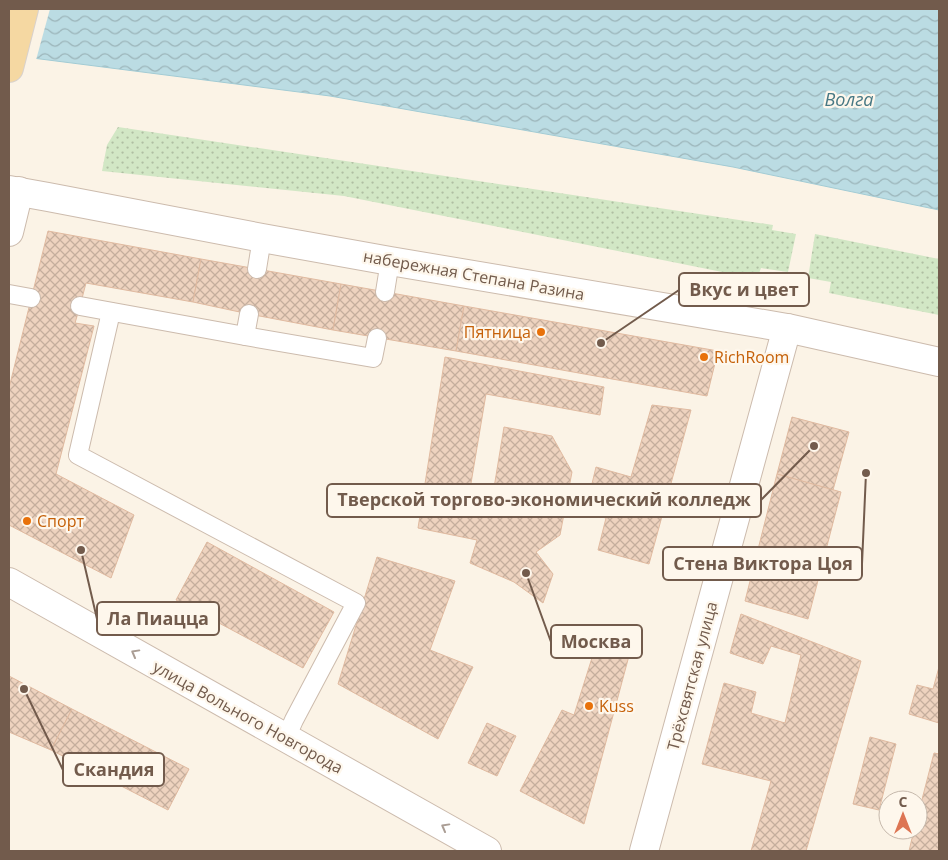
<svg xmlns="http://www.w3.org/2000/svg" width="948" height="860" font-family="'Open Sans',sans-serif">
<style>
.grass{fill:url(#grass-dots)}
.water{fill:url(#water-waves);stroke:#a2cbd4}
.pier{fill:#fbf3e6}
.building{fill:url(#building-cross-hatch);stroke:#e0baa0}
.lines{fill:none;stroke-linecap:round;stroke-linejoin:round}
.service-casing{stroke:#ccbbad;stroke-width:20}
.minor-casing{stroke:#ccbbad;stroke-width:30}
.tertiary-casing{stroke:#ccbbad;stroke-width:30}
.primary-casing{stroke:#d8d1cd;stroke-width:30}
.service{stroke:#fff;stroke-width:18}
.minor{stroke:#fff;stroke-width:28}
.tertiary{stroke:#fff;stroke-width:28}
.primary{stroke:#f5d8a2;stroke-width:28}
.oneway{stroke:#aa9d94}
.food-dot{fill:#e8710a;stroke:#fef7ec;stroke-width:2}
.labels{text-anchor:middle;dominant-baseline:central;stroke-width:4.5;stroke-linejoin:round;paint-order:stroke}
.street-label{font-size:16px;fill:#725b4c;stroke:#fef7ec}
.food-label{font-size:16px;fill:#c56008;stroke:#fef7ec;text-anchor:start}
.water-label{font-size:18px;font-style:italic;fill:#477884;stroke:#fef7ec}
.leader{fill:none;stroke:#725b4c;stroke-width:2}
.callout-dot{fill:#725b4c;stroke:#fef7ec;stroke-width:2}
.callout{fill:#fef7ec;stroke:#725b4c;stroke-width:2}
.callout-label{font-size:18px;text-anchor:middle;font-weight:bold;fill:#725b4c}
</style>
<defs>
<pattern id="grass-dots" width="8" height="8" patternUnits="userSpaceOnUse" patternTransform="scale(1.25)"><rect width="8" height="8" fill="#d2e7c5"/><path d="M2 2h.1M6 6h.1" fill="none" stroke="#afbea2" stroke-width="1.8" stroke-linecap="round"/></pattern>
<pattern id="water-waves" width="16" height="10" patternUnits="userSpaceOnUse" patternTransform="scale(1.25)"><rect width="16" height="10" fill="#bbdce3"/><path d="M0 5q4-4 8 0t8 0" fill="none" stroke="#9cb5ba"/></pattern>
<pattern id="building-cross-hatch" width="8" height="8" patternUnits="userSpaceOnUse" patternTransform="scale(1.25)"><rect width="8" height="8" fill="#eed3bf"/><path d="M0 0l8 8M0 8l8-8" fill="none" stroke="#c5ae9d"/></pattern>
</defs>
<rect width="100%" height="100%" fill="#fbf3e6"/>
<g class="grass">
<path d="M118 127 773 225 772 230 796 234 788 272 761 268 757 279 344 196 102 171 107 145Z"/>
<path d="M815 234 939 259V315L829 293 831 282 808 278Z"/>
</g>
<path class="water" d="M9 9H939V210L733 167 330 96 9 55Z"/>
<path class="pier" d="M9 9H50L36 60 9 57Z"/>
<g class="building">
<path d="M48 231 201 259 193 302 86 283 80 306 75 323 94 326 56 474 134 515 111 578 9 525V388Z"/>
<path d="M201 259 341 284 333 330 249 314 193 302Z"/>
<path d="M341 284 464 306 456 351 333 330Z"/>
<path d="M464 306 718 351 707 396 456 351Z"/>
<path d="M445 357 604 387 600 415 486 394 468 501 491 506 504 427 552 436 572 472 560 535 536 552 553 574 543 603 514 582 470 563 477 540 418 528Z"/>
<path d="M652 405 691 410 649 564 598 550 606 518 585 513 596 467 631 477Z"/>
<path d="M792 417 849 432 833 490 777 474Z"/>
<path d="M777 474 841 492 808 619 745 601Z"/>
<path d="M207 542 334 612 303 668 176 600Z"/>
<path d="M377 557 455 581 430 650 473 667 438 739 338 684Z"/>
<path d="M741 614 861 661 806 851H751L771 781 702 764 724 683 756 692 751 713 785 723 801 655 771 646 763 664 730 653Z"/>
<path d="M597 642 630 652 584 824 520 791 562 710 574 715Z"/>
<path d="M939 667V723L909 714 917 685 933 689Z"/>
<path d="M9 676 72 709 51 750 9 732Z"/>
<path d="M72 709 189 769 168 810 51 750Z"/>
<path d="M487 723 516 736 497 776 468 763Z"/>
<path d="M870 737 896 744 879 810 853 804Z"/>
<path d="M934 753 939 754V851H909L914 830H918V815Z"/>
</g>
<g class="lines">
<g class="service-casing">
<g id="service">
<path d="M257 269 262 238"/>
<path d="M385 292 390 261"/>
<path d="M9 294 31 298"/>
<path d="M80 306 245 336"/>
<path d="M111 312 78 455 356 603 294 720 286 738"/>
<path d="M249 314 245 336 373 358 377 338"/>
</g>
</g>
<g class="minor-casing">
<path id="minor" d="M644 851 787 328"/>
</g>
<g class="tertiary-casing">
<g id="tertiary">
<path d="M9 190 48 197 262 238 390 261 787 328 939 362"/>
<path d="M9 232 19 191"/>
<path d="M9 582 487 851"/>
</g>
</g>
<g class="primary-casing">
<path id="primary" d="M9 68 24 9"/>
</g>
<use href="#service" class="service"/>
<use href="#minor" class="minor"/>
<use href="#tertiary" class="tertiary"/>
<use href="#primary" class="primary"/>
</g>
<defs><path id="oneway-chevron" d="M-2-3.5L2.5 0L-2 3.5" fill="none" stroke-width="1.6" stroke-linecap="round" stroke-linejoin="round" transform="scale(1.25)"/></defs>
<g class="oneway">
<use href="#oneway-chevron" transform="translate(135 653) rotate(-151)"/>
<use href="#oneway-chevron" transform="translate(445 827) rotate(-151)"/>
</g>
<g class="food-dot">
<circle cx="541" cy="332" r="5"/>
<circle cx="704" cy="357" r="5"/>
<circle cx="27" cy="521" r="5"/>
<circle cx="589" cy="706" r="5"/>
</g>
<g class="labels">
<g class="street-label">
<text transform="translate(474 275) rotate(10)">набережная Степана Разина</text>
<text transform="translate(692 676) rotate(-75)">Трёхсвятская улица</text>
<text transform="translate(248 717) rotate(29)">улица Вольного Новгорода</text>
</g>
<g class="food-label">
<text x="531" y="332" text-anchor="end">Пятница</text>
<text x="714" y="357">RichRoom</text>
<text x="37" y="521">Спорт</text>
<text x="599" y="706">Kuss</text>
</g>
<g class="water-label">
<text x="849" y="99">Волга</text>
</g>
</g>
<path class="leader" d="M601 343L679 290M814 446L761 500M866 473L862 564M81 550L97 619M526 573L551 642M24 689L63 770"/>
<g class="callout-dot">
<circle cx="601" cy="343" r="5"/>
<circle cx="814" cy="446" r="5"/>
<circle cx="866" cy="473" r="5"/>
<circle cx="81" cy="550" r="5"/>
<circle cx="526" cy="573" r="5"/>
<circle cx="24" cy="689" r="5"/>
</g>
<g class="callout">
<rect x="679" y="273" width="130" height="33" rx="5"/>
<rect x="327" y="484" width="434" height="33" rx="5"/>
<rect x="663" y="547" width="199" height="33" rx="5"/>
<rect x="97" y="602" width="122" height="33" rx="5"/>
<rect x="551" y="625" width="91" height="33" rx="5"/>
<rect x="63" y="753" width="101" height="33" rx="5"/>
</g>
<g class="callout-label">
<text x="744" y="296">Вкус и цвет</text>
<text x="544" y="506">Тверской торгово-экономический колледж</text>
<text x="763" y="570">Стена Виктора Цоя</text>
<text x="158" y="625">Ла Пиацца</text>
<text x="596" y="648">Москва</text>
<text x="114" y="776">Скандия</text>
</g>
<rect width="948" height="860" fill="none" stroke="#725b4c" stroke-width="20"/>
<g transform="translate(903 815)"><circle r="24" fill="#fef7ec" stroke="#c6b9ac"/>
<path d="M0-4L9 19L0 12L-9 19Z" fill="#dd7553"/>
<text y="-8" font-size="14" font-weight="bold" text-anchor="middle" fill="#725b4c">С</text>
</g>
</svg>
